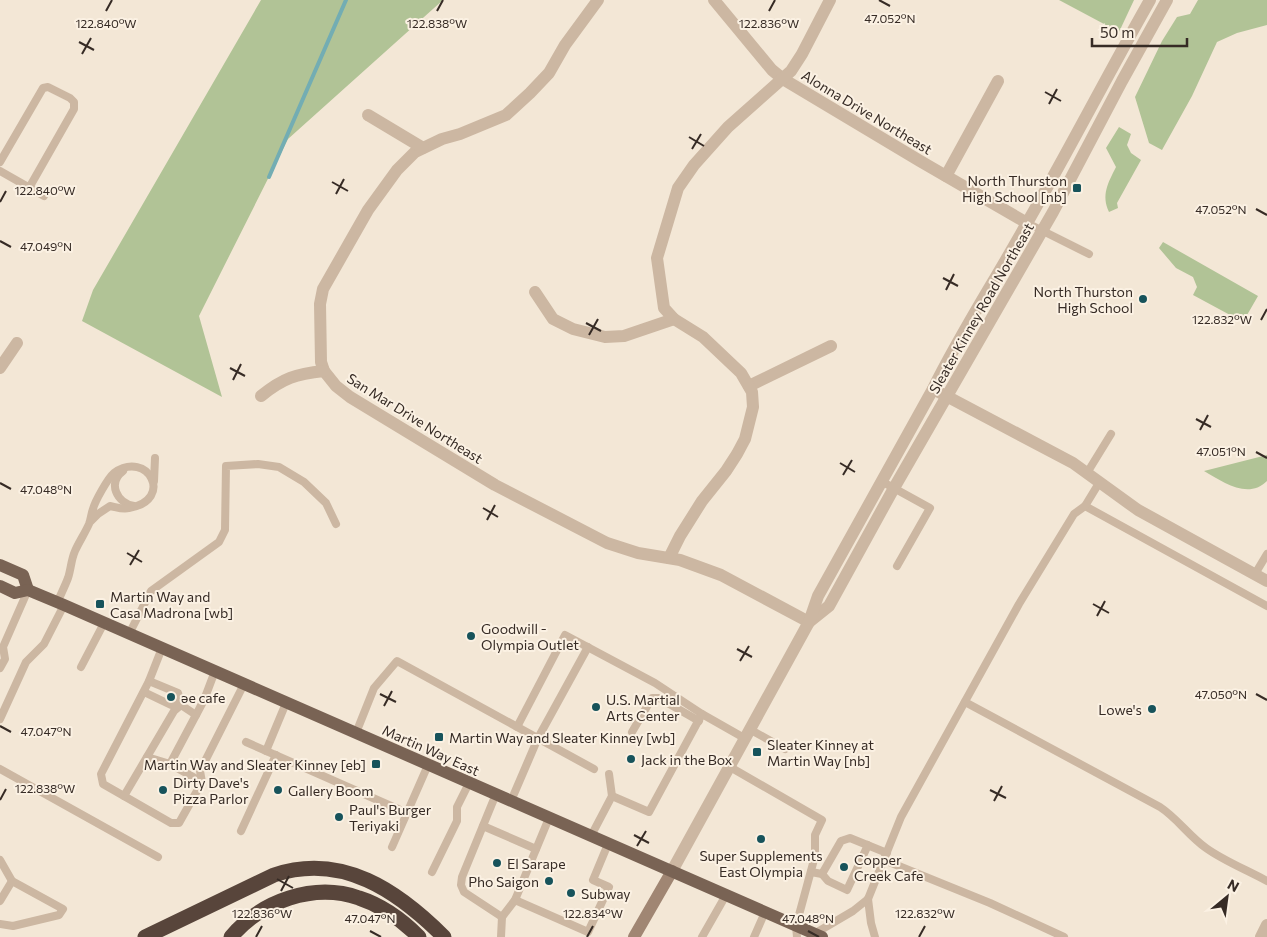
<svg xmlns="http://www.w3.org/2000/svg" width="1267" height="937" font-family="Commissioner,sans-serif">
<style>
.green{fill:#b1c396}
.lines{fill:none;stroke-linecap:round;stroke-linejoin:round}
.stream{stroke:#73adb3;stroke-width:4}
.service{stroke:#ccb7a2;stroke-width:8}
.minor{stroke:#ccb7a2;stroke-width:12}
.tertiary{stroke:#ccb7a2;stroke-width:12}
.secondary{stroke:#a08673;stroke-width:12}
.primary{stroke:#796354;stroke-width:12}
.motorway{stroke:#58453b;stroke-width:15}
.ticks{fill:none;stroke:#362b25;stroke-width:2}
.poi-dot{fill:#17535b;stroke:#fbf1e3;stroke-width:2}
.labels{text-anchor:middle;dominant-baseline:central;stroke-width:4;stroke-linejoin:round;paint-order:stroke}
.street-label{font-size:14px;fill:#362b25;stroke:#fbf1e3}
.poi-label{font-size:14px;fill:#362b25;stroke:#fbf1e3;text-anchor:start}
.ticks-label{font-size:12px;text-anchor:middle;fill:#362b25;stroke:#fbf1e3;stroke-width:4;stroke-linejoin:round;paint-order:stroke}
</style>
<rect width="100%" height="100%" fill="#f3e7d6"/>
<g class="green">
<path d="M261 0H443L288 139 199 316 222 397 82 321 93 290Z"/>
<path d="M1059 0H1134L1119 32Z"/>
<path d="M1198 0H1267V25L1237 33 1217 42 1192 96 1162 150 1149 143 1135 97 1162 41 1177 17 1190 14Z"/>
<path d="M1119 127 1131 134 1127 145 1131 153 1141 160 1117 203 1118 208 1109 212C1101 195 1108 183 1116 167L1106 148Z"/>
<path d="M1163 242 1258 296 1243 322 1193 295 1197 287 1193 277 1176 268 1159 248Z"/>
<path d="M1267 455V481C1248 500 1223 482 1204 471Z"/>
</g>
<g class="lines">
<path class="stream" d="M269 177 346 0"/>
<g class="service">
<path d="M0 162 43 88 48 87 70 98 74 102V109L29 188"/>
<path d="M0 171 44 196"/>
<path d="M1027 223 1089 254"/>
<path d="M123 471C107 483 117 503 134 506"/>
<path d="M1087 473 1111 434"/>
<path d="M154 481 155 458"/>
<path d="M881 481 930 508 897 566"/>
<path d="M1099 483 1085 506 1267 606"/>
<path d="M1255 574 1267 554"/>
<path d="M57 603C61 594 65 586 68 578 71 569 71 560 75 551 79 542 85 533 89 524 91 519 91 514 93 509 95 501 108 478 114 473 148 449 175 500 129 508 123 510 116 507 110 506L98 514 90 522"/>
<path d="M129 634 151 591 219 542 225 530 226 466 258 464 279 467 304 482 326 503 336 524"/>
<path d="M162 648 149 681 101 774 103 784 171 823H179L202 782 200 771 244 684"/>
<path d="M81 667 104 623"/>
<path d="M0 668 5 659 3 647 28 590"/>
<path d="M144 692 171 705H181L178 693 149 681"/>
<path d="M965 702 1160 807C1177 818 1189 836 1206 848 1224 861 1247 870 1267 881"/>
<path d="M0 719 26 662 44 644 64 605"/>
<path d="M517 727 565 635 655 683 702 714 746 739"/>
<path d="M751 730 785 749"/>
<path d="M632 732 652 698H659L699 721"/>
<path d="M356 733 374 688 397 661 594 769"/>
<path d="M246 742 407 813"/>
<path d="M266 751 286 703"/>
<path d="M147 757 170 764 202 782"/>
<path d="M170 764 204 700 215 671"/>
<path d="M730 767 822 820 815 835V856L796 926 797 937"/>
<path d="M0 769 158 857"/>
<path d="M496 794 462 877 461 885 464 892 502 917 515 900 549 818"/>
<path d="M124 796 174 711 181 705 196 715"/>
<path d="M612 796 649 812 702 714"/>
<path d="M511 801 538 738 588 647"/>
<path d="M483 826 536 849"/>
<path d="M241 831 276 755"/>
<path d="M591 836 612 796 609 774"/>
<path d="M392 847 428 765"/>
<path d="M0 860 12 881 63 909 59 915 13 926 0 924"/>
<path d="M884 860 990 903 1064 937"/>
<path d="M432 872 457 821V807L469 783"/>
<path d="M811 872 822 874 841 841 850 838 887 853"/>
<path d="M822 874 828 881 847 890 868 845"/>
<path d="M868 899 871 923 875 937"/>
<path d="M515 900 588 932 609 887 593 880 608 844"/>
<path d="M0 901 12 881"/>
<path d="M814 934 853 911 868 899 901 817 1019 604 1074 514 1085 506"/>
<path d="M501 937 502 917"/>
<path d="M702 937 726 895"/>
<path d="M754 937 765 912"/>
</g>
<g class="minor">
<path d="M598 0 565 45 549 73 530 93 506 115 460 134 442 139 415 152 397 170 368 210 323 289 320 304 321 362 324 371 336 386 350 397 495 485 607 543 638 553 680 560 721 575 809 622"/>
<path d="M714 0 772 70 783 79 920 161 1027 223"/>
<path d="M368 115 423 148"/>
<path d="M946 176 998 81"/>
<path d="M535 292 553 319 573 329 605 337 624 336 674 319"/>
<path d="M0 368 17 343"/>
<path d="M749 386 831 346"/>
<path d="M933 389 1073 463 1138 510 1267 581"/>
<path d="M261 396C283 378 296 374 324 371"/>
<path d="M669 558 680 536 702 501 726 471 737 454 745 439 753 407 752 392 741 373 703 337 674 319 664 308 657 258 678 188 694 165 728 127 791 71 802 54 830 0"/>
<path d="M1261 937 1267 925"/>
</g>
<g class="tertiary">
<path d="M809 622 829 606 894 488 1053 212 1122 81 1167 0"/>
<path d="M672 871 809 622 818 596 933 389C961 332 996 279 1027 223 1069 150 1108 74 1150 0"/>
</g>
<path class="secondary" d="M634 937 672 871"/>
<g class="primary">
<path d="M0 565 23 575 28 590"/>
<path d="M0 586 15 593 28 590 64 605 822 937"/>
</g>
<g class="motorway">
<path d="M145 937 274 875C342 852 398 891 444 937"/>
<path d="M231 937C261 901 314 882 359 898 381 905 402 920 419 937"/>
</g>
</g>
<path class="ticks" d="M879 0 890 6M106 11 112 0M437 11 443 0M769 11 775 0M79 42 94 50M82 54 91 38M1045 92 1061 101M1049 104 1057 89M689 137 704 146M692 149 701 134M332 182 348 191M336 194 344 179M0 202 6 191M1256 209 1267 215M0 241 11 247M943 278 958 286M946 290 954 274M1261 320 1267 309M586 323 601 331M589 335 598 319M230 368 245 376M233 380 241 364M1196 419 1211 427M1200 430 1208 415M1256 452 1267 458M840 463 855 472M843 475 852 460M0 483 11 489M483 508 498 517M487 520 495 505M127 553 142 562M130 565 139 550M1093 604 1109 613M1097 616 1105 601M737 649 752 657M740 661 749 646M380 694 396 702M1256 694 1267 700M384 706 392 691M0 726 11 732M990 790 1006 798M0 800 6 789M994 801 1002 786M634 835 649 843M637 846 646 831M277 879 293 888M281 891 289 876M370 931 381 937M808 931 819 937M256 937 262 926M587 937 593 926M919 937 925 926"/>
<g class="poi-dot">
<rect x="1072" y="183" width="10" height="10" rx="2.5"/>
<circle cx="1143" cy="299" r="5"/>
<rect x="95" y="599" width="10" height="10" rx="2.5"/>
<circle cx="471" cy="636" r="5"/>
<circle cx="171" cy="697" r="5"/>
<circle cx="596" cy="707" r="5"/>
<circle cx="1152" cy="709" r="5"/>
<rect x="434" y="732" width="10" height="10" rx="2.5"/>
<rect x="752" y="747" width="10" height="10" rx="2.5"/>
<circle cx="631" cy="759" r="5"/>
<rect x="371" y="759" width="10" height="10" rx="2.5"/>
<circle cx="163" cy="790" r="5"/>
<circle cx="278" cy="790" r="5"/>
<circle cx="339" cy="817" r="5"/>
<circle cx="761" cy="839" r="5"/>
<circle cx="497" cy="863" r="5"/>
<circle cx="844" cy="867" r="5"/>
<circle cx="549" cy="881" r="5"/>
<circle cx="571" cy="893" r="5"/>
</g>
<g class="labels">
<g class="street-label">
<text transform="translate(867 112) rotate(31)">Alonna Drive Northeast</text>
<text transform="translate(981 308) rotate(-60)">Sleater Kinney Road Northeast</text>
<text transform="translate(415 418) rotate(32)">San Mar Drive Northeast</text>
<text transform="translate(431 750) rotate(24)">Martin Way East</text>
</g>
<g class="poi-label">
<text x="1067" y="180" text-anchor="end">North Thurston<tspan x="1067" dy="16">High School [nb]</tspan></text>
<text x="1133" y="291" text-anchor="end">North Thurston<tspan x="1133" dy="16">High School</tspan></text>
<text x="110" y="596">Martin Way and<tspan x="110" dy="16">Casa Madrona [wb]</tspan></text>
<text x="481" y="628">Goodwill -<tspan x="481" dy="16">Olympia Outlet</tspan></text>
<text x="181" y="697">əe cafe</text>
<text x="606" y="699">U.S. Martial<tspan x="606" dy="16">Arts Center</tspan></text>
<text x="1142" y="709" text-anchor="end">Lowe's</text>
<text x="449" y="737">Martin Way and Sleater Kinney [wb]</text>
<text x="767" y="744">Sleater Kinney at<tspan x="767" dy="16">Martin Way [nb]</tspan></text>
<text x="641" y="759">Jack in the Box</text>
<text x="366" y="764" text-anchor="end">Martin Way and Sleater Kinney [eb]</text>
<text x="173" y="782">Dirty Dave's<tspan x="173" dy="16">Pizza Parlor</tspan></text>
<text x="288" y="790">Gallery Boom</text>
<text x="349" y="809">Paul's Burger<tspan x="349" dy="16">Teriyaki</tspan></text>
<text x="761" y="855" text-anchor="middle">Super Supplements<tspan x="761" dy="16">East Olympia</tspan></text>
<text x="854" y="859">Copper<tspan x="854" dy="16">Creek Cafe</tspan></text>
<text x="507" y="863">El Sarape</text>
<text x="539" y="881" text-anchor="end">Pho Saigon</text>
<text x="581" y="893">Subway</text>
</g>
</g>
<g class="ticks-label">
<text x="890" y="23">47.052°N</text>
<text x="106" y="28">122.840°W</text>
<text x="437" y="28">122.838°W</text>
<text x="769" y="28">122.836°W</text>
<text x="45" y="195">122.840°W</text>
<text x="1221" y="214">47.052°N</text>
<text x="46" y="251">47.049°N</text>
<text x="1222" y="324">122.832°W</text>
<text x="1221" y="456">47.051°N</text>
<text x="46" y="494">47.048°N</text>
<text x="1221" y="699">47.050°N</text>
<text x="46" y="736">47.047°N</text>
<text x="45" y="793">122.838°W</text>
<text x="262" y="918">122.836°W</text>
<text x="593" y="918">122.834°W</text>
<text x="925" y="918">122.832°W</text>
<text x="370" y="923">47.047°N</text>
<text x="808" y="923">47.048°N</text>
</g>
<g transform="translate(1227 897) rotate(29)" stroke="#fbf1e3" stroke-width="4" paint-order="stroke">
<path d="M0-4L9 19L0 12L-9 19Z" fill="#362b25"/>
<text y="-8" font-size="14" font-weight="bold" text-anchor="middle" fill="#362b25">N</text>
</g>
<path d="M1092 38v8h95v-8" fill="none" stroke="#362b25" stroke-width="2.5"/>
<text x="1100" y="38" font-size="15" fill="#362b25" stroke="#fbf1e3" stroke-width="4" paint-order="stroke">50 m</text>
</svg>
